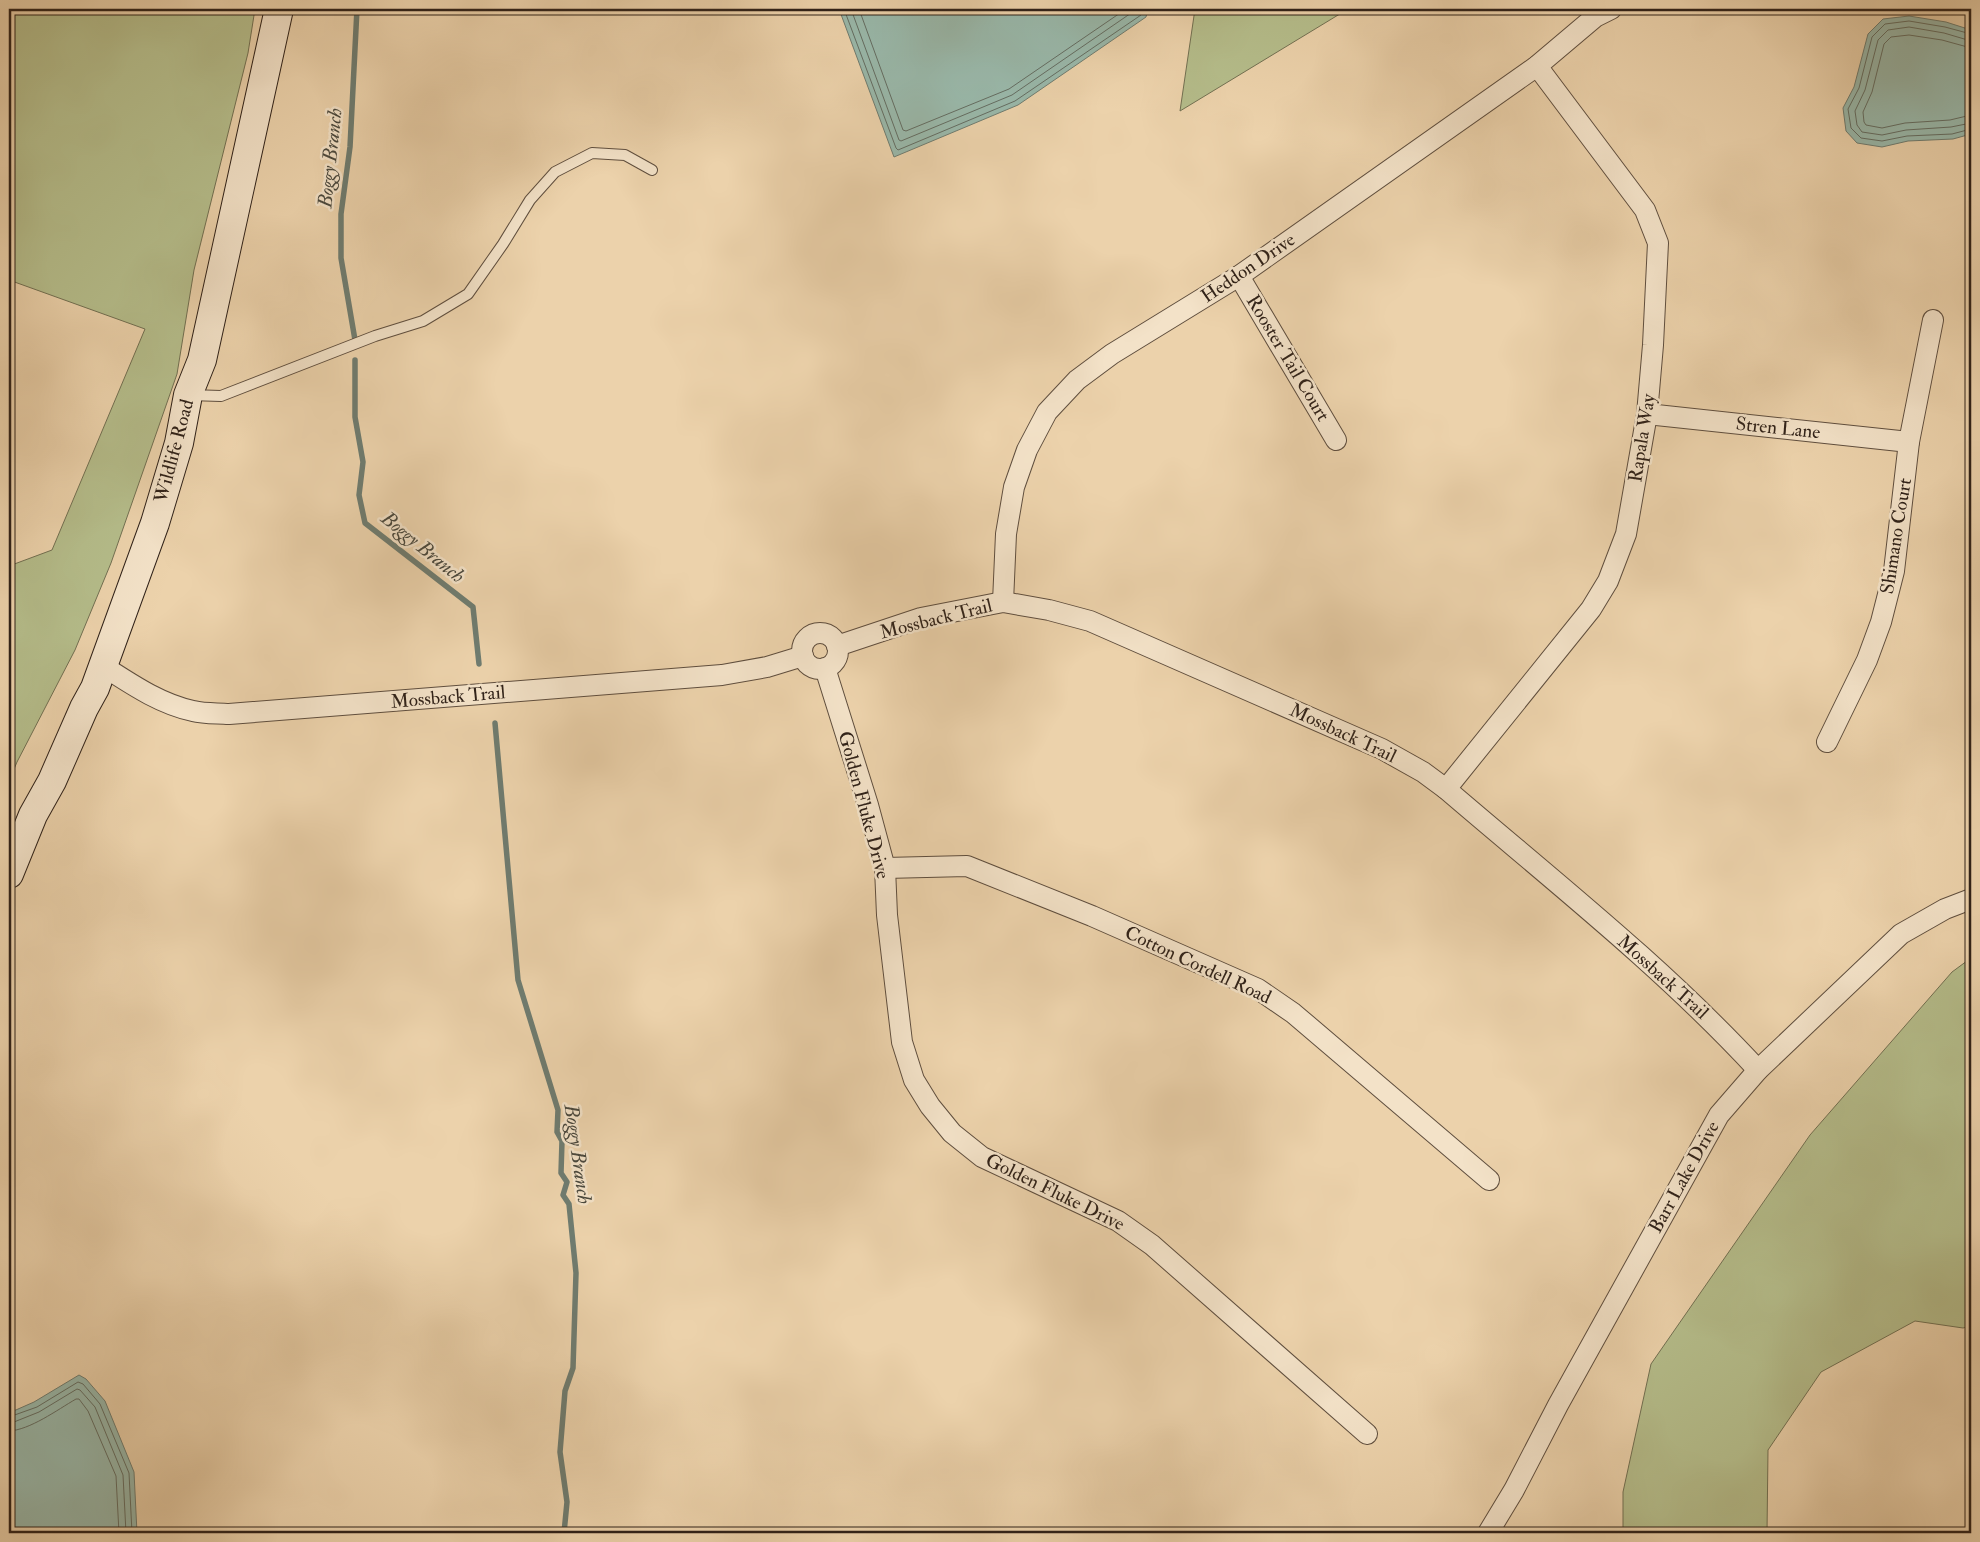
<svg xmlns="http://www.w3.org/2000/svg" width="1980" height="1542" font-family="'IM FELL Double Pica',serif">
<style>
.green{fill:#b5bd8b;stroke:#727052}
.water{fill:#99b8aa;stroke:#6f7c70}
.lines{fill:none;stroke-linecap:round;stroke-linejoin:round}
.shore{stroke:#646d62;stroke-width:1}
.stream{stroke:#6f7c70;stroke-width:5.5}
.lane-casing{stroke:#5f4e3e;stroke-width:12}
.street-casing{stroke:#5f4e3e;stroke-width:22}
.secondary-casing{stroke:#302219;stroke-width:30}
.lane{stroke:#f3e2c8;stroke-width:10}
.street{stroke:#f3e2c8;stroke-width:20}
.secondary{stroke:#f3e2c8;stroke-width:28}
.labels{text-anchor:middle;dominant-baseline:central;stroke-width:5;stroke-linejoin:round;paint-order:stroke}
.street-label{font-size:19px;fill:#302219;stroke:#f3e2c8}
.water-label{font-size:20px;font-style:italic;fill:#4a483d;stroke:#f3e2c8}
</style>
<rect width="100%" height="100%" fill="#ecd2ab"/>
<filter id="stains"><feTurbulence type="fractalNoise" baseFrequency=".004" numOctaves="4"/><feColorMatrix values="0 0 0 0 .2 0 0 0 0 .09 0 0 0 0 .02 0 0 0 .5 -.17"/></filter>
<radialGradient id="worn" r=".72"><stop offset=".6" stop-color="#630" stop-opacity="0"/><stop offset="1" stop-color="#630" stop-opacity=".3"/></radialGradient>
<g class="green">
<path d="M9 9H255L248 53 194 270 177 374 111 563 75 650 17 762 9 781V566L52 550 145 329 9 280Z"/>
<path d="M1195 9H1348L1180 111Z"/>
<path d="M1971 958V1326L1963 1328 1915 1321 1821 1372 1768 1450 1767 1533H1623V1492L1651 1364 1810 1135 1952 972Z"/>
</g>
<g class="water">
<path d="M839 9H1148L1146 17 1018 105 894 157Z"/>
<path d="M1909 16 1946 22 1971 30V134L1953 139 1908 141 1882 147 1857 143 1846 131 1843 108 1854 87 1868 34 1883 19Z"/>
<path d="M79 1375 86 1379 105 1401 134 1472 137 1533H9V1413L34 1402Z"/>
</g>
<g class="lines">
<g class="shore">
<path d="M844 9 896 148 898 150 1015 101 1141 15 1143 9"/>
<path d="M851 9 899 140 901 141 1012 95 1137 9"/>
<path d="M859 9 903 130 906 131 1009 89 1126 9"/>
<path d="M1971 34 1945 27 1909 21 1885 24 1872 37 1859 88 1848 109 1851 128 1861 138 1882 141 1907 136 1952 134 1971 129"/>
<path d="M1971 41 1944 33 1909 27 1888 30 1878 40 1865 90 1855 111 1857 125 1862 132 1882 135 1906 130 1951 127 1971 123"/>
<path d="M1971 48 1942 40 1909 35 1891 37 1884 44 1872 92 1863 112 1864 122 1866 125 1882 128 1905 123 1950 120 1971 115"/>
<path d="M9 1417 37 1407 78 1382 83 1384 100 1404 129 1473 132 1533"/>
<path d="M9 1424 39 1412 77 1389 80 1390 95 1407 123 1475 126 1533"/>
<path d="M9 1431C30 1430 57 1410 76 1399H79L88 1411 116 1476 119 1533"/>
</g>
<g class="stream">
<path d="M355 340 341 258V214L350 147 357 9"/>
<path d="M355 360V417L363 462 359 495 365 523 473 607 479 664"/>
<path d="M495 723 518 980 558 1110 557 1132 562 1141 561 1173 567 1182 563 1195 569 1204 576 1273 573 1368 565 1391 560 1452 567 1502 564 1533"/>
</g>
<g class="lane-casing">
<path id="lane" d="M189 395 221 396 375 336 423 321 468 294 503 244 530 200 555 172 592 153 625 155 652 170"/>
</g>
<g class="street-casing">
<g id="street">
<path d="M1239 276 1336 440"/>
<path d="M1647 414 1909 442"/>
<path d="M1003 602 1006 534 1014 487 1027 450 1047 412 1077 380 1112 354 1239 276 1537 66 1595 17 1611 9"/>
<circle cx="820" cy="651" r="18"/>
<path d="M837 646 921 618 1003 602 1049 610 1090 621 1382 749 1423 772 1446 789C1552 880 1663 967 1758 1070"/>
<path d="M103 666C131 684 160 704 193 711 205 714 217 713 229 714L722 675 767 667 803 656"/>
<path d="M825 668 868 805 885 868 887 915 902 1042 914 1080 930 1106 952 1133 982 1157 1118 1221 1152 1245 1367 1434"/>
<path d="M1827 742 1867 660 1881 622 1894 571 1909 442 1933 320"/>
<path d="M1446 789 1591 609 1608 581 1626 534 1647 414 1653 345 1658 243 1645 210 1537 66"/>
<path d="M885 868 967 866 1092 916 1258 989 1293 1013 1489 1180"/>
<path d="M1488 1533 1514 1490 1558 1405 1719 1115 1758 1070 1901 934 1945 909 1971 899"/>
</g>
</g>
<g class="secondary-casing">
<path id="secondary" d="M9 874 33 815 52 781 84 708 95 688 155 523 179 443 188 395 202 360 279 9"/>
</g>
<use href="#lane" class="lane"/>
<use href="#street" class="street"/>
<use href="#secondary" class="secondary"/>
</g>
<g class="labels">
<g class="street-label">
<text transform="translate(1248 268) rotate(-34)">Heddon Drive</text>
<text transform="translate(1288 358) rotate(59)">Rooster Tail Court</text>
<text transform="translate(1778 428) rotate(6)">Stren Lane</text>
<text transform="translate(1642 438) rotate(-81)">Rapala Way</text>
<text transform="translate(174 451) rotate(-75)">Wildlife Road</text>
<text transform="translate(1896 536) rotate(-81)">Shimano Court</text>
<text transform="translate(936 619) rotate(-14)">Mossback Trail</text>
<text transform="translate(448 697) rotate(-5)">Mossback Trail</text>
<text transform="translate(1343 733) rotate(25)">Mossback Trail</text>
<text transform="translate(864 805) rotate(75)">Golden Fluke Drive</text>
<text transform="translate(1198 965) rotate(25)">Cotton Cordell Road</text>
<text transform="translate(1663 977) rotate(42)">Mossback Trail</text>
<text transform="translate(1684 1177) rotate(-61)">Barr Lake Drive</text>
<text transform="translate(1055 1192) rotate(26)">Golden Fluke Drive</text>
</g>
<g class="water-label">
<text transform="translate(330 158) rotate(-84)">Boggy Branch</text>
<text transform="translate(423 547) rotate(39)">Boggy Branch</text>
<text transform="translate(578 1154) rotate(82)">Boggy Branch</text>
</g>
</g>
<rect width="1980" height="1542" fill="none" stroke="#ecd2ab" stroke-width="30"/>
<rect x="10" y="10" width="1960" height="1522" fill="none" stroke="#302219" stroke-width="2.5"/>
<rect x="15" y="15" width="1950" height="1512" fill="none" stroke="#302219"/>
<rect width="100%" height="100%" filter="url(#stains)"/>
<rect width="100%" height="100%" fill="url(#worn)"/>
</svg>
